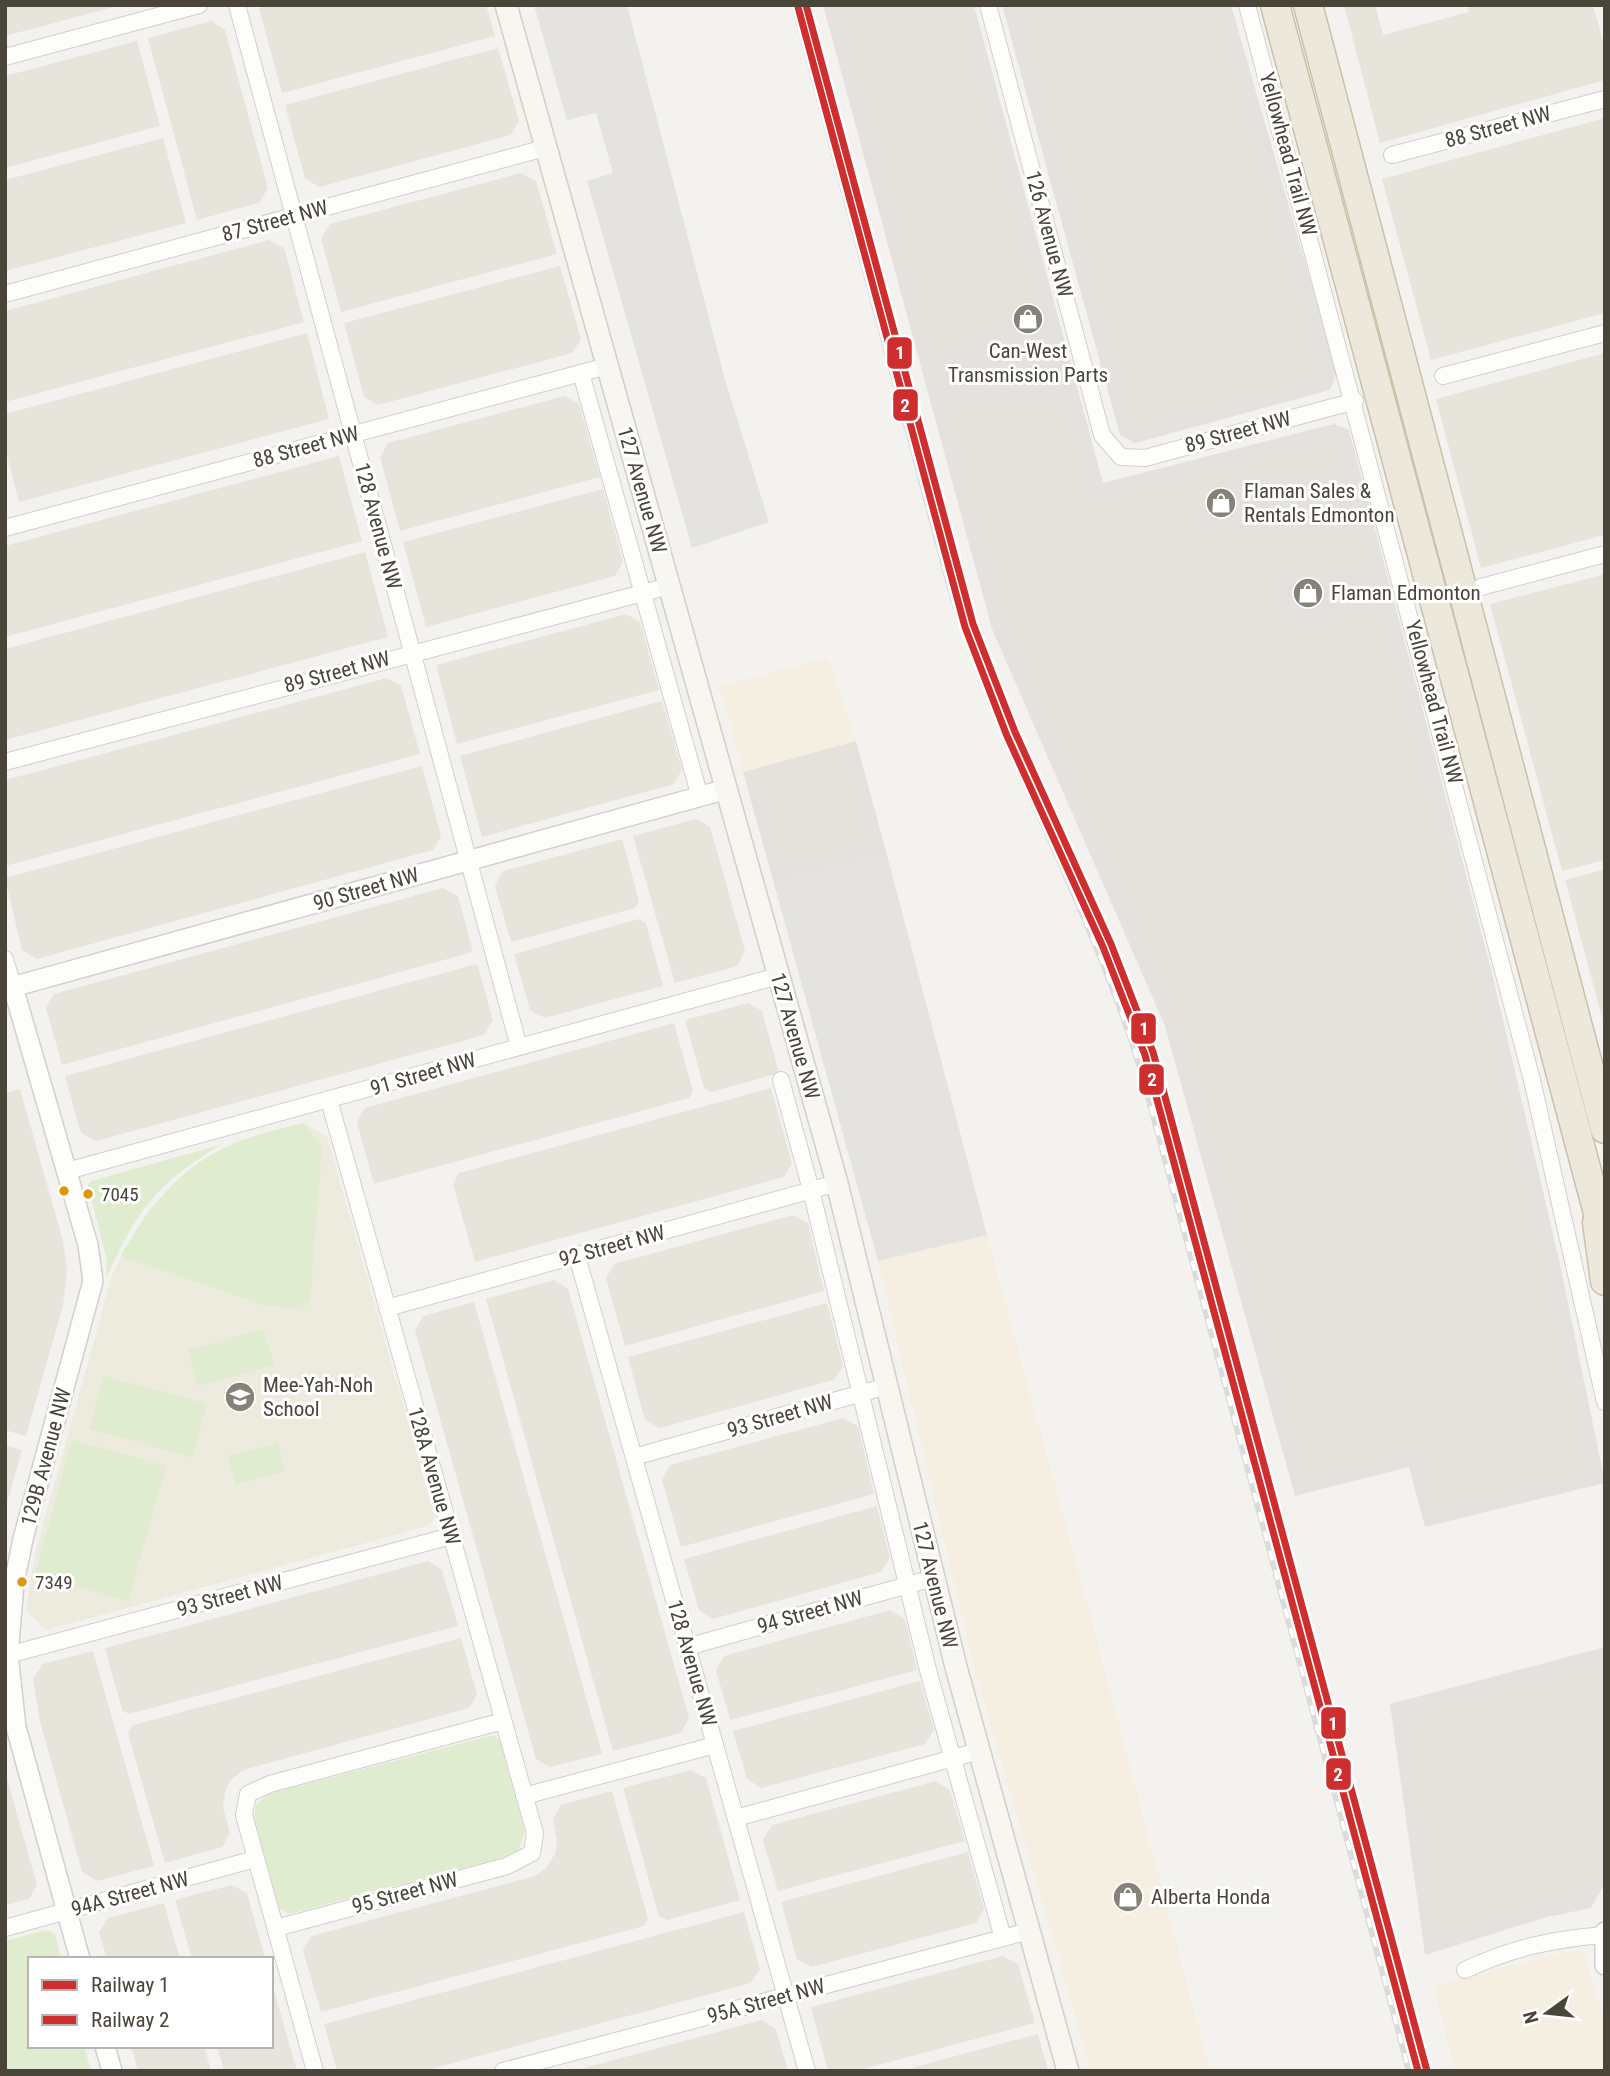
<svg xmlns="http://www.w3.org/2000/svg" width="1610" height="2076" font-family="'Roboto Condensed',sans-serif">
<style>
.residential{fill:#e7e4dc}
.commercial{fill:#f5efe2}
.industrial{fill:#e5e2de}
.education{fill:#edeade}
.green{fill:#dfecd0}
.parking{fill:#e5e3df}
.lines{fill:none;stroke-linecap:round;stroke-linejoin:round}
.minor-casing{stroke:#d1d0cc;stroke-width:18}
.tertiary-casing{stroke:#d1d0cc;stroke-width:22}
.secondary-casing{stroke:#d2cfc5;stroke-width:24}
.motorway-casing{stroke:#cac1aa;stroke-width:31}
.minor{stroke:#fdfdfc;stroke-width:16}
.tertiary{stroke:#fdfdfc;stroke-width:19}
.secondary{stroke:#f7f6f1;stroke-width:21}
.motorway{stroke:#ece9dc;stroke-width:28}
.rail-casing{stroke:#dbdbda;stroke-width:6}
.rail{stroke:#fff;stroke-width:3.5;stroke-dasharray:10;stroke-linecap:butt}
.rail-1-casing{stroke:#fff;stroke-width:12}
.rail-2-casing{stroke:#fff;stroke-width:12}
.rail-1{stroke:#cf2e2f;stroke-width:7}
.rail-2{stroke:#cf2e2f;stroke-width:7}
.bus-dot{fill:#dd9709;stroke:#fff;stroke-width:2.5}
.labels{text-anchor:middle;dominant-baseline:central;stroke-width:6;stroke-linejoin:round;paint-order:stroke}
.bus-label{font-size:19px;fill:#4a4539;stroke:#fff;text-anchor:start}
.street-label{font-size:21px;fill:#4a4539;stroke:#fff}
.poi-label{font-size:21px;fill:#4a4539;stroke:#fff;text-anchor:start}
.line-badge{stroke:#fff;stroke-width:2.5}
.badge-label{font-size:19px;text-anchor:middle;font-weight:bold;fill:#fff}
</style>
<rect width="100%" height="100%" fill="#f3f2ee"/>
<g class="residential">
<path d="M5 5H121L5 36Z"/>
<path d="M271 5H486L495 36 282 93 259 8Z"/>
<path d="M1344 5H1375L1383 35 1469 12 1467 5H1593L1605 49V80L1380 143Z"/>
<path d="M211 21 225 30 268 188 259 203 197 220 148 38Z"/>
<path d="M137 41 160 126 5 168V76Z"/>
<path d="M498 48 519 121 511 135 319 187 305 178 285 105Z"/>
<path d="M1605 118V313L1431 360 1382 179Z"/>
<path d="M163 138 186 223 5 271V180Z"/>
<path d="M521 173 536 181 557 254 341 312 321 238 330 224Z"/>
<path d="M269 240 284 248 304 322 5 402V311Z"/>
<path d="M560 266 581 339 572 353 378 405 364 397 344 323Z"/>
<path d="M307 333 329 419 19 502 5 448V414Z"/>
<path d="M1605 353V535L1481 568 1436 399Z"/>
<path d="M564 396 579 404 600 477 400 531 380 457 388 443Z"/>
<path d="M339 456 362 541 5 637V546Z"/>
<path d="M603 489 623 562 615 576 426 627 403 542Z"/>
<path d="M365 552 388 637 5 740V649Z"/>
<path d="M1605 574V860L1562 871 1490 604Z"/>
<path d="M626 614 640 622 659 690 457 744 436 665Z"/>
<path d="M387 678 401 686 420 754 5 866V780Z"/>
<path d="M662 701 682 770 674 784 482 837 460 756Z"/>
<path d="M422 766 441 836 433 850 37 959 22 950 5 878Z"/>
<path d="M696 819 710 827 745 951 737 966 675 983 633 836Z"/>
<path d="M622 839 639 901 635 908 511 942 495 886 503 871Z"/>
<path d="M1605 869V1028L1565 880Z"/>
<path d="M443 888 458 896 473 952 62 1065 46 1008 54 994Z"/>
<path d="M639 919 646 924 663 986 545 1018 530 1010 514 954Z"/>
<path d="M477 964 493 1020 484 1035 96 1141 81 1133 65 1076Z"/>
<path d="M748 1003 762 1011 779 1073 711 1092 704 1088 685 1020Z"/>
<path d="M674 1023 693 1091 689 1098 374 1184 357 1122 365 1108Z"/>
<path d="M771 1088 792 1163 784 1177 475 1262 453 1184 459 1173Z"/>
<path d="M20 1089 63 1241 67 1271 63 1305 26 1436 5 1430V1093Z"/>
<path d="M793 1215 808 1223 824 1291 625 1346 606 1278 614 1264Z"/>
<path d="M554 1280 568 1289 689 1718 681 1733 613 1751 486 1299Z"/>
<path d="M474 1302 602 1754 550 1767 536 1759 415 1330 423 1316Z"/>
<path d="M827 1303 843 1366 834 1380 660 1428 645 1420 628 1357Z"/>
<path d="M843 1418 858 1426 874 1494 681 1547 662 1480 670 1465Z"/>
<path d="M5 1445 22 1450 5 1510Z"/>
<path d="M877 1506 890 1558 881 1572 713 1619 699 1610 684 1559Z"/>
<path d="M428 1561 442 1570 458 1626 129 1714 122 1710 105 1648Z"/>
<path d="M890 1610 905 1619 917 1670 730 1720 716 1670 724 1656Z"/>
<path d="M461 1638 477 1694 469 1708 243 1770 230 1781 225 1792 223 1808 230 1833 222 1847 165 1863 128 1733 133 1725Z"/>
<path d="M93 1651 154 1866 97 1881 82 1872 40 1721 33 1679 43 1664Z"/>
<path d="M920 1681 934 1730 925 1744 761 1788 747 1779 733 1731Z"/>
<path d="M691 1770 706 1778 740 1900 667 1920 659 1916 623 1788Z"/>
<path d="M5 1772 37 1885 29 1899 5 1905Z"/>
<path d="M936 1781 950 1790 965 1841 778 1891 763 1840 772 1825Z"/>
<path d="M612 1791 648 1919 644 1926 321 2012 303 1950 311 1936 535 1876 545 1869 555 1854 557 1842 553 1819 561 1805Z"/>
<path d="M968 1852 984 1909 976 1923 812 1967 797 1959 781 1902Z"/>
<path d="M232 1885 247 1893 265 1959H192L175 1900Z"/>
<path d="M164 1903 180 1959H107L99 1932 108 1918Z"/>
<path d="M744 1912 760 1969 751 1983 423 2071H337L324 2024Z"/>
<path d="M1003 1956 1018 1964 1035 2023 856 2071H828L811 2007Z"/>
<path d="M271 1980 297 2071H224L217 2046H271Z"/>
<path d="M762 2020 776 2029 788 2071H573Z"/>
<path d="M1038 2034 1048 2071H901L963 2054Z"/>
<path d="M131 2046H204L211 2071H138Z"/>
</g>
<g class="commercial">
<path d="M828 658 856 741 743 772 719 686Z"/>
<path d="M987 1235 1085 1595 1210 2071H1091L974 1667 878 1261Z"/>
<path d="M1584 1951 1605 2025V2071H1455L1434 1987 1553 1954Z"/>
</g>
<g class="industrial">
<path d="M823 5H974L1103 483 1334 424 1349 430 1491 969 1560 1264 1605 1483 1425 1527 1409 1467 1295 1496 1165 1026 992 629Z"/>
<path d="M1002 5H1231L1337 373 1330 390 1135 443 1120 435Z"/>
<path d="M856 741 887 855 774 884 743 772Z"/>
<path d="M1605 1647V1883L1591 1908 1547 1917 1425 1955 1390 1704Z"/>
</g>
<path class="education" d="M303 1123 327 1136 435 1518 428 1526 46 1630 26 1610 35 1554 112 1276 121 1256 149 1210 187 1172 234 1143Z"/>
<g class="green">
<path d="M303 1123 322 1146 310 1301 300 1308 268 1306 121 1256C147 1208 183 1164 235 1143 256 1134 280 1129 303 1123Z"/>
<path d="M220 1145C155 1185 137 1210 106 1279L107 1261 88 1185 91 1181Z"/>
<path d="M263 1329 274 1365 198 1386 188 1350Z"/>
<path d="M104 1376 207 1404 192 1457 90 1429Z"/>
<path d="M72 1440 166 1466 128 1601 35 1575Z"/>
<path d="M278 1443 285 1471 235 1484 228 1456Z"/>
<path d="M494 1735 500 1742 525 1832 519 1849 505 1857 289 1914 279 1908 254 1822 256 1805 268 1794Z"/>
<path d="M46 1930 55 1934 61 1959H30V2046H84L91 2071H5V1941Z"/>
</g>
<g class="parking">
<path d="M534 5H627L726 383 769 522 692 548 587 181 613 173 596 113 567 120Z"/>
<path d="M887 855 987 1235 878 1261 774 884Z"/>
</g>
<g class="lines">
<g class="minor-casing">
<g id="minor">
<path d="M237 5 519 1047"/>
<path d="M988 5 1102 435 1121 457 1145 458 1355 401"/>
<path d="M1247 5 1532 1080 1605 1402"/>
<path d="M5 57 199 5"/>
<path d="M1392 155 1605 99"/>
<path d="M5 294 545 148"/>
<path d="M581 373 700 797"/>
<path d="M1443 376 1605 333"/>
<path d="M5 528 607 366"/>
<path d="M1481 587 1605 554"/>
<path d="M5 762 669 586"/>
<path d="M5 959 13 987"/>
<path d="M781 1080 811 1190 929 1674 1003 1938"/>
<path d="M67 1171 778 976"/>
<path d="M577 1256 807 2071"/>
<path d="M387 1308 837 1183"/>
<path d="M634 1457 887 1386"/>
<path d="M687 1647 933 1578"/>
<path d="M8 1655 451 1536"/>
<path d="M524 1796 715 1745"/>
<path d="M736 1818 979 1751"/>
<path d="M5 1928 255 1859"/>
<path d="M276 1928 507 1866 532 1853 535 1833 329 1100"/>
<path d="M1465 1970C1511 1948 1553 1939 1604 1935"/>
<path d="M315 2071 244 1815 248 1794 270 1784 503 1721"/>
<path d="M503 2071 1029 1931"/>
</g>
</g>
<g class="tertiary-casing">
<g id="tertiary">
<path d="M13 987 88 1245 93 1281 23 1539 14 1583 8 1655 16 1727 80 1959"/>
<path d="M5 989 727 789"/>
<path d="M1605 1932V1965"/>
<path d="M105 2046 112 2071"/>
</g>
</g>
<g class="secondary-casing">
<path id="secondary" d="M506 5 837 1183 956 1667 1068 2071"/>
</g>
<g class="motorway-casing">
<g id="motorway">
<path d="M1275 5 1605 1239"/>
<path d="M1308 5 1605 1129"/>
<path d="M1597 1222 1605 1281"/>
</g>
</g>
<use href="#minor" class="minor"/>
<use href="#tertiary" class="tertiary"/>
<use href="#secondary" class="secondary"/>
<use href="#motorway" class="motorway"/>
<g class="rail-casing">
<path id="rail" d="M794 5 949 585C1000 753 1091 906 1142 1074L1409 2071"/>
</g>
<use href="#rail" class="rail"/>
<g class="rail-1-casing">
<path id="rail-1" d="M806 5 973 624 1015 732 1111 944 1153 1052 1427 2071"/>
</g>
<g class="rail-2-casing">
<path id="rail-2" d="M798 7 965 627 1007 736 1103 947 1145 1055 1418 2071"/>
</g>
<use href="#rail-1" class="rail-1"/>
<use href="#rail-2" class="rail-2"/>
</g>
<defs>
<g id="shop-disc" transform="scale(1.575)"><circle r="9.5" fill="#858278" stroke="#fff"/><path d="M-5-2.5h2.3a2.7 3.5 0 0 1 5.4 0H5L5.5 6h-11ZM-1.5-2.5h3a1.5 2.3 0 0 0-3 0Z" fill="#fff"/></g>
<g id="school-disc" transform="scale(1.575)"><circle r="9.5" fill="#858278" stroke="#fff"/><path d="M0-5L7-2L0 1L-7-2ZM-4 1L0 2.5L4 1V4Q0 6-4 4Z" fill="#fff"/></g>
</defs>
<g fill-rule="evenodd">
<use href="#shop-disc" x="1028" y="319"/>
<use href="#shop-disc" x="1221" y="503"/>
<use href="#shop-disc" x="1308" y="593"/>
<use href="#school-disc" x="240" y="1397"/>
<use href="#shop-disc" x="1128" y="1897"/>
</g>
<g class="bus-dot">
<circle cx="64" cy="1191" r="6"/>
<circle cx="88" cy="1194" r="6"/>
<circle cx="22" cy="1582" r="6"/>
</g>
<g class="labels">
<g class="bus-label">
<text x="101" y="1194">7045</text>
<text x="35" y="1582">7349</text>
</g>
<g class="street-label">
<text transform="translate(1498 127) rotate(-15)">88 Street NW</text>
<text transform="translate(1288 154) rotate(75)">Yellowhead Trail NW</text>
<text transform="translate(275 221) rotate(-15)">87 Street NW</text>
<text transform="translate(1049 234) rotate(75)">126 Avenue NW</text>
<text transform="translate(1238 432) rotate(-15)">89 Street NW</text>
<text transform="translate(306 447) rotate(-15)">88 Street NW</text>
<text transform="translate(642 490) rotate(74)">127 Avenue NW</text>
<text transform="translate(378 526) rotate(75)">128 Avenue NW</text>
<text transform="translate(337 672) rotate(-15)">89 Street NW</text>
<text transform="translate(1434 702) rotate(75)">Yellowhead Trail NW</text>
<text transform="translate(366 889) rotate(-16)">90 Street NW</text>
<text transform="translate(795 1036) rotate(74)">127 Avenue NW</text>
<text transform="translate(423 1074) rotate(-16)">91 Street NW</text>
<text transform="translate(612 1246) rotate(-15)">92 Street NW</text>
<text transform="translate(780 1416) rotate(-16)">93 Street NW</text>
<text transform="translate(46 1457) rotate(-75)">129B Avenue NW</text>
<text transform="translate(434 1476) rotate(74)">128A Avenue NW</text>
<text transform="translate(935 1585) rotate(76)">127 Avenue NW</text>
<text transform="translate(230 1596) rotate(-15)">93 Street NW</text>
<text transform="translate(810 1612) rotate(-16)">94 Street NW</text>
<text transform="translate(692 1663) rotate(74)">128 Avenue NW</text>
<text transform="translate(405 1893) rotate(-15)">95 Street NW</text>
<text transform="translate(130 1894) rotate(-15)">94A Street NW</text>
<text transform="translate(766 2001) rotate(-15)">95A Street NW</text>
</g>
<g class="poi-label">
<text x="1028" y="351" text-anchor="middle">Can-West<tspan x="1028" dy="24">Transmission Parts</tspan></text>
<text x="1244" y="491">Flaman Sales &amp;<tspan x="1244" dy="24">Rentals Edmonton</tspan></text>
<text x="1331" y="593">Flaman Edmonton</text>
<text x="263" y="1385">Mee-Yah-Noh<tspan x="263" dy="24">School</tspan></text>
<text x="1151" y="1897">Alberta Honda</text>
</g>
</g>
<g class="line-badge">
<rect x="886" y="336" width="27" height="34" rx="7" fill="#cf2e2f"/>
<rect x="892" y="388" width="27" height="34" rx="7" fill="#cf2e2f"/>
<rect x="1130" y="1012" width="27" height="33" rx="7" fill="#cf2e2f"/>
<rect x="1138" y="1063" width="27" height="33" rx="7" fill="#cf2e2f"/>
<rect x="1320" y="1706" width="27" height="34" rx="7" fill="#cf2e2f"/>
<rect x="1325" y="1757" width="27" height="34" rx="7" fill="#cf2e2f"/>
</g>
<g class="badge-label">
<text x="900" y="359">1</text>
<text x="905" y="412">2</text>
<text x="1144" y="1035">1</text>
<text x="1152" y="1086">2</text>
<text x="1333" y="1730">1</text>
<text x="1338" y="1781">2</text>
</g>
<rect width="1610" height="2076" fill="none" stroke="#4a4539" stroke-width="14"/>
<rect x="28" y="1957" width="245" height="91" fill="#ffffff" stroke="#b7b5b0" stroke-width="2"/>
<rect x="42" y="1980" width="35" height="10" fill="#cf2e2f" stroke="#b7b5b0" stroke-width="2"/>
<text x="91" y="1992" font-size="21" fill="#4a4539">Railway 1</text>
<rect x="42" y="2015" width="35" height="10" fill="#cf2e2f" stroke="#b7b5b0" stroke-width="2"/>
<text x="91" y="2027" font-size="21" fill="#4a4539">Railway 2</text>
<g transform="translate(1547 2013) rotate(255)" stroke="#ffffff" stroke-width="5" paint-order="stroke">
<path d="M0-5L12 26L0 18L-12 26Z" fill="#4a4539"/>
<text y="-10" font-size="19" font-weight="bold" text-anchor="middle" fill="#4a4539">N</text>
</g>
</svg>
